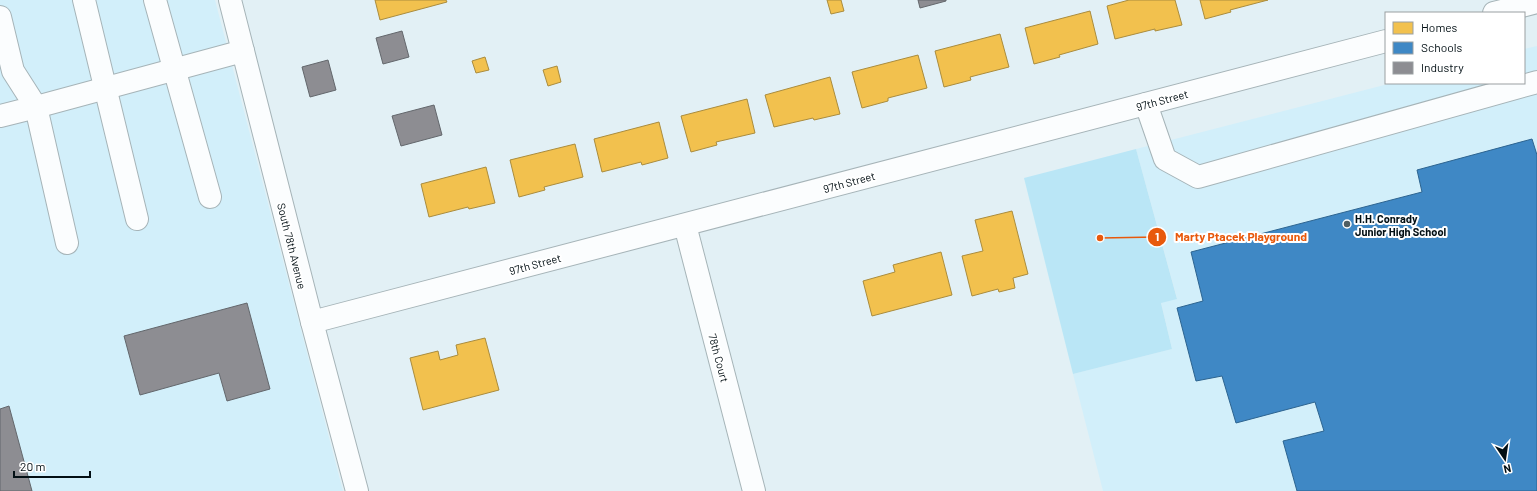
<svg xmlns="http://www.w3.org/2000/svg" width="1537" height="491" font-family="Barlow,sans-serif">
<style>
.built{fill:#d2effa}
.green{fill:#bae6f6}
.homes{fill:#f2c14e;stroke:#aa8c3d}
.schools{fill:#3f88c5;stroke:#2d6490}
.industry{fill:#8d8d92;stroke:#63676c}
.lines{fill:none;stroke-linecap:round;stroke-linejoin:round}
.minor-casing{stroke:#a6b4b8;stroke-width:24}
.minor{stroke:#fbfdfe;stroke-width:22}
.poi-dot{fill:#505e63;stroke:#fff;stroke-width:1.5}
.labels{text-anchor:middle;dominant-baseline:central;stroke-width:4;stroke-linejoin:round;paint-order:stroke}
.street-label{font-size:11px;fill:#020f14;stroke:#fff}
.poi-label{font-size:11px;font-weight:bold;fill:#020f14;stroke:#fff;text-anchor:start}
.leader{fill:none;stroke:#e8590c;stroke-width:1.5}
.callout-dot{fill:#e8590c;stroke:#fff;stroke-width:1.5}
.mark-label{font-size:12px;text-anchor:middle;font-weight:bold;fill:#fff}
.callout-label{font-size:12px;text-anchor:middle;font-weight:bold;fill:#e8590c;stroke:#fff;stroke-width:4;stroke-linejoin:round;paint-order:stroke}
</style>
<rect width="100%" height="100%" fill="#e2f0f5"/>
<g class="built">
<path d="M0 0H215L343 491H0Z"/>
<path d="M1537 46V491H1103L1073 374 1172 349 1161 302 1177 298 1136 149 1392 83H1524V49Z"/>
</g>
<path class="green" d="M1136 149 1177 299 1161 303 1172 349 1073 374 1024 178Z"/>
<g class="homes">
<path d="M375 0H446L447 2 380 20Z"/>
<path d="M827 0H841L844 11 831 14Z"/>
<path d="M1129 0H1175L1182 25 1155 31V29L1115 39 1107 6Z"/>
<path d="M1200 0H1268L1230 10 1231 12 1205 19Z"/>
<path d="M1090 11 1098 44 1059 55 1060 57 1034 64 1025 28Z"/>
<path d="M1000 34 1009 67 970 77 971 80 944 87 935 51Z"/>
<path d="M918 55 927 88 888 98V101L862 108 852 72Z"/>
<path d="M485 57 489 70 476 73 472 61Z"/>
<path d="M557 66 561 82 548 86 543 70Z"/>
<path d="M830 77 840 114 814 120 813 118 774 127 765 95Z"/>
<path d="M747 99 755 133 716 142 717 145 691 152 681 116Z"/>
<path d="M659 122 668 158 642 165 641 162 602 172 594 139Z"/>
<path d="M575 144 583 177 544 187 545 190 519 197 510 160Z"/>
<path d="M486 167 495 203 469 209 468 207 429 217 421 184Z"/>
<path d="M1012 211 1028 274 1013 278 1015 288 999 292 998 289 972 296 962 256 983 251 975 220Z"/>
<path d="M941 252 952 295 872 316 863 281 895 272 893 265Z"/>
<path d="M485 338 499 390 423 410 410 358 438 351 440 360 458 355 456 345Z"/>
</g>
<path class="schools" d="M1532 139 1537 155V491H1297L1283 441 1324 431 1315 402 1236 423 1222 376 1196 381 1177 308 1203 301 1191 252 1422 192 1417 170Z"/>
<g class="industry">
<path d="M918 0H946V1L920 8Z"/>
<path d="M402 31 409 57 383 64 376 38Z"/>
<path d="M328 60 336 90 310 97 302 67Z"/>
<path d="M434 105 442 135 401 146 392 116Z"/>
<path d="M247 303 270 389 227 401 219 373 140 395 124 336Z"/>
<path d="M9 406 32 491H0V409Z"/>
</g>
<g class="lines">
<g class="minor-casing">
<g id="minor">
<path d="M84 0 137 219"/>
<path d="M155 0 210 197"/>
<path d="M230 0 312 322 357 491"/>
<path d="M1494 13 1537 2"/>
<path d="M0 17 13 71 36 107 0 116"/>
<path d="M1146 104 1165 159 1198 177 1537 82"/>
<path d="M685 225 754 491"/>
<path d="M67 243 36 107 243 51"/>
<path d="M312 322 1386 41"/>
</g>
</g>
<use href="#minor" class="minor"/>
</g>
<circle class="poi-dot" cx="1347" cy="224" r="4"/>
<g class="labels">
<g class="street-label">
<text transform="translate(1162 100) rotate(-15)">97th Street</text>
<text transform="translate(849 182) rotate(-15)">97th Street</text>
<text transform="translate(292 246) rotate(76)">South 78th Avenue</text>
<text transform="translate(535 264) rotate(-15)">97th Street</text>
<text transform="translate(719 358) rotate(75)">78th Court</text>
</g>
<g class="poi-label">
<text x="1355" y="218">H.H. Conrady<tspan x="1355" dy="13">Junior High School</tspan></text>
</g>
</g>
<path class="leader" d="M1100 238L1157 237"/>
<g class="callout-dot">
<circle cx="1100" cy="238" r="4"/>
<circle cx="1157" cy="237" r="10"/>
</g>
<g class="mark-label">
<text x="1157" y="241">1</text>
</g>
<g class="callout-label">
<text x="1241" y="241">Marty Ptacek Playground</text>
</g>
<rect x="1385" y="12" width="140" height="72" fill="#ffffff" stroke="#9a9fa1"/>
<rect x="1393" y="22" width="20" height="12" fill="#f2c14e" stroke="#9a9fa1"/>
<text x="1421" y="32" font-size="12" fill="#020f14">Homes</text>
<rect x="1393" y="42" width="20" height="12" fill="#3f88c5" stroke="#9a9fa1"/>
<text x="1421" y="52" font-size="12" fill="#020f14">Schools</text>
<rect x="1393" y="62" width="20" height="12" fill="#8d8d92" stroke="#9a9fa1"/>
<text x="1421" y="72" font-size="12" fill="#020f14">Industry</text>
<g transform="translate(1505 459) rotate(167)" stroke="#ffffff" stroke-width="3" paint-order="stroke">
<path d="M0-3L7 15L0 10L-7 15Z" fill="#020f14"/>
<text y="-6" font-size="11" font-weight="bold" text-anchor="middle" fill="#020f14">N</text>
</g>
<path d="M14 471v6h76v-6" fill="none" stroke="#020f14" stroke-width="2"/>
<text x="20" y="471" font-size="12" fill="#020f14" stroke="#ffffff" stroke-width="3" paint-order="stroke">20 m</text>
</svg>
